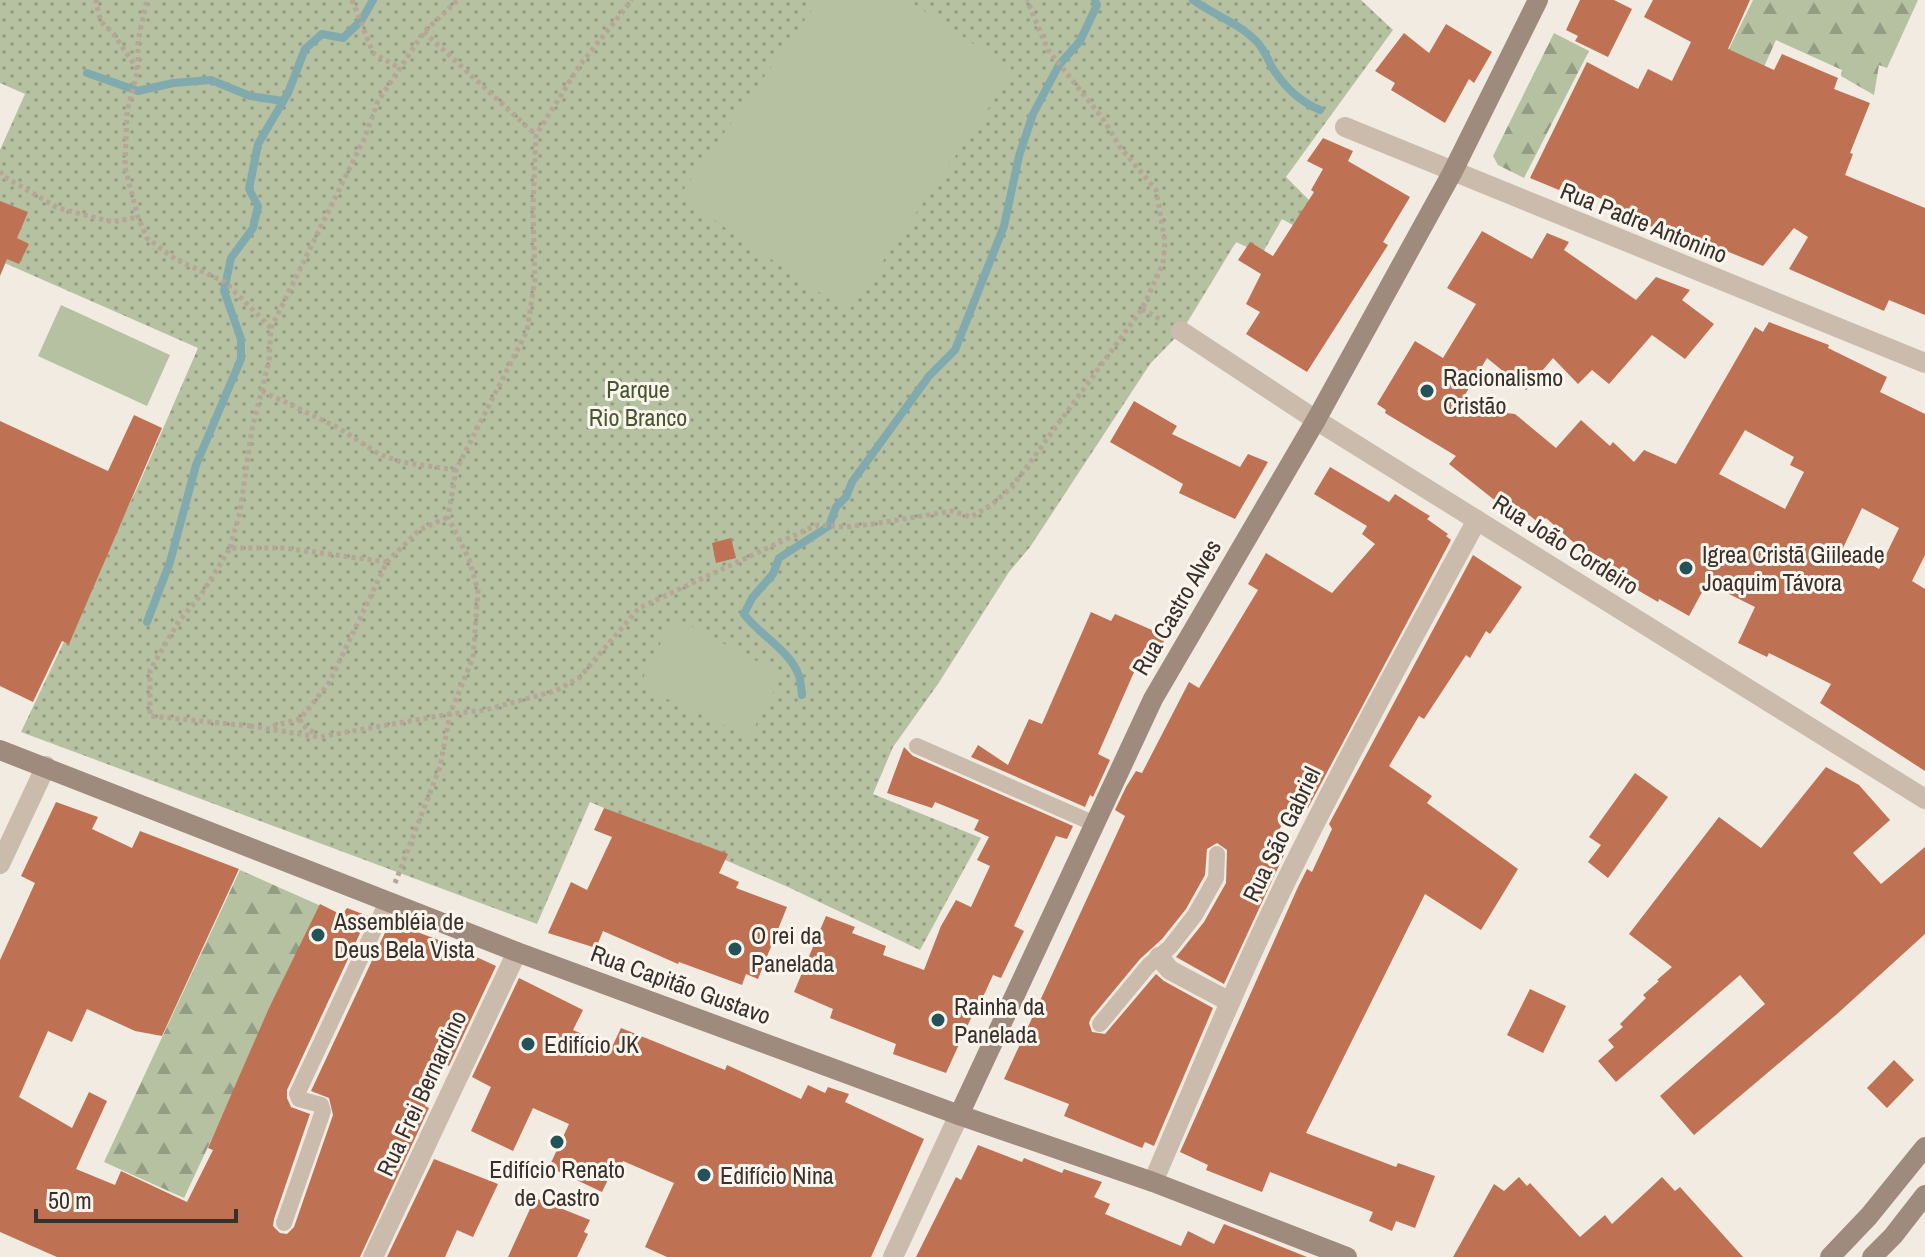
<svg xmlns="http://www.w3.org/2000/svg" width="1925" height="1257" font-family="'Archivo Narrow',sans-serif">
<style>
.grass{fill:url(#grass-dots)}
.forest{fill:url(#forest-firs)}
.green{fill:#b5c1a1}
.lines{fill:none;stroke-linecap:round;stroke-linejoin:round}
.stream{stroke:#81aaae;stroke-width:8}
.building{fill:#bf7153;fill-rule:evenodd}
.path{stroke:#b6a697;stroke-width:5;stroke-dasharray:4 4;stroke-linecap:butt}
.lane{stroke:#cabbad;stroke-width:16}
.street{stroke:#cabbad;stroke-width:20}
.secondary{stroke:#9e8b7e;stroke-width:20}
.poi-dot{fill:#235258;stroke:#faf5ed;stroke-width:3}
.labels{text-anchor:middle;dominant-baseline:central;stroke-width:6;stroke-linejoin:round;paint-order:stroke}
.street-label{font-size:24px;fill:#39302b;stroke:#faf5ed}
.poi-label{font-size:24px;fill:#39302b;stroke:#faf5ed;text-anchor:start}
.park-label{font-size:24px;fill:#475630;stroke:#faf5ed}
</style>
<defs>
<pattern id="grass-dots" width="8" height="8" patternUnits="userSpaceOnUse" patternTransform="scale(2)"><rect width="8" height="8" fill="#b5c1a1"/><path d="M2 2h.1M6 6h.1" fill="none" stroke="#949d83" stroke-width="1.8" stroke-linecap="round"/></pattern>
<pattern id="forest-firs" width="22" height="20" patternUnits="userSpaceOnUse" patternTransform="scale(2)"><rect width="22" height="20" fill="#b5c1a1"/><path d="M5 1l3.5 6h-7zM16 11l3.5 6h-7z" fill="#949d83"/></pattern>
</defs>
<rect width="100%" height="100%" fill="#f2ebe1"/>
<path class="grass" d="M0 0H1361L1393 30 1286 177 1312 203 1298 228 1282 219 1262 254 1236 242 1182 331 1150 364 1030 547 1009 572 938 684 893 747 873 794 981 838 920 950 788 887 590 802 537 924 21 732 139 484 198 348 0 261V150L25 94 0 83Z"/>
<g class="forest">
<path d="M1753 0H1918L1887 68 1879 65 1874 95 1841 76 1842 70 1776 40 1763 69 1727 53Z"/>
<path d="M1554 33 1589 51 1524 178 1498 165 1493 156Z"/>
<path d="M240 870 321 906 184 1198 104 1162Z"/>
</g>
<g class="green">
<path d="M819 0H908L1014 71 848 312 679 196Z"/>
<path d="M61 305 170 355 147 406 38 356Z"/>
<path d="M676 618 783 675 749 737 639 686 671 623Z"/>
</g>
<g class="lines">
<g class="stream">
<path d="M1193 0C1214 15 1239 23 1257 42 1264 49 1268 60 1273 69 1286 88 1299 101 1320 110"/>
<path d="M87 73 138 91 173 83 211 80 250 96 283 101"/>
<path d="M147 622 170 562 196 465 241 359V339L224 291 231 258 253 228 258 206 249 189 258 144 288 93 305 49 322 34 343 38 361 21 373 0"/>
<path d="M802 695C801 689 801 681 799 676 790 650 759 635 744 614L752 598 773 574 779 558 829 526 836 507 846 497 852 482 929 376 955 350 1004 226 1019 156 1033 114 1059 65 1080 41 1097 5 1095 0"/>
</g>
</g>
<g class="building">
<path d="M1580 0H1614L1632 9 1608 57 1575 41 1578 36 1566 30Z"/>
<path d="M1653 0H1750L1728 49 1774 70 1782 54 1838 78 1834 89 1870 103 1850 153 1853 154 1845 175 1925 208V315L1889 300 1884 311 1789 269 1808 237 1794 228 1763 266 1697 239 1694 244 1633 219 1636 214 1563 182 1559 190 1530 178 1587 62 1638 89 1648 69 1672 81 1691 42 1644 17Z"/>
<path d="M1446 24 1492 52 1474 83 1469 79 1445 123 1391 90 1395 83 1375 71 1404 33 1429 53Z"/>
<path d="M1323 138 1353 151 1348 161 1410 197 1383 242 1388 245 1307 372 1246 334 1260 312 1246 304 1261 274 1238 260 1250 242 1273 256 1314 192 1311 190 1323 169 1307 161Z"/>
<path d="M0 201 28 212 17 238 29 244 19 264 7 259 0 276Z"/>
<path d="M1482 231 1532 259 1547 233 1569 242 1564 250 1636 300 1656 277 1690 290 1682 300 1714 324 1685 359 1652 335 1609 384 1592 370 1578 384 1553 358 1526 390 1487 358 1457 408 1515 414 1556 448 1581 420 1610 446 1613 442 1634 462 1644 450 1676 464 1755 327 1763 332 1769 322 1829 345 1828 348 1887 377 1880 392 1925 414V555L1912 581 1925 589V771L1820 703 1831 684 1769 653 1767 657 1738 643 1755 607 1707 583 1689 616 1659 599 1658 602 1634 588 1639 581 1593 553 1590 557 1546 518 1540 524 1529 515 1525 519 1502 506 1449 464 1456 456 1385 413 1386 410 1377 404 1415 341 1443 358 1476 304 1447 288ZM1745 430 1794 457 1790 465 1804 472 1785 509 1719 474ZM1862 508 1899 528 1879 569 1843 548Z"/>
<path d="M1134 401 1177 426 1172 434 1240 467 1248 454 1268 462 1235 519 1179 493 1183 484 1110 442Z"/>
<path d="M134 415 162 428 69 644 62 641 33 702 0 686V421L108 471Z"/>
<path d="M1330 467 1389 502 1395 494 1420 510 1430 516 1427 519 1448 534 1446 536 1451 540 1308 808 1300 802 1267 845 1284 855 1224 984 1176 957 1204 922 1226 883 1227 850 1217 843 1207 849 1205 875 1186 909 1162 939 1140 959 1091 1018 1089 1023 1092 1032 1105 1034 1156 974 1164 981 1213 1008 1154 1146 1145 1142 1142 1148 1064 1116 1069 1104 1004 1079 1125 816 1115 810 1126 787 1136 771 1142 773 1189 682 1199 688 1258 590 1248 584 1266 553 1332 593 1375 544 1362 534 1367 526 1314 494Z"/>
<path d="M731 538 736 558 716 563 712 543Z"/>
<path d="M1473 555 1522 587 1490 634 1486 631 1470 658 1466 655 1424 719 1419 716 1389 766 1432 796 1427 803 1518 869 1481 930 1425 894 1306 1133 1396 1167 1398 1163 1435 1176 1415 1228 1396 1221 1392 1231 1369 1221 1373 1212 1270 1172 1262 1192 1206 1170 1208 1165 1180 1152 1298 887 1307 869 1312 872 1332 829 1329 824Z"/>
<path d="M1091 612 1111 621 1115 614 1166 636 1152 669 1138 663 1098 754 1110 760 1093 797 1090 795 1085 807 971 757 978 745 1008 765 1029 719 1042 724Z"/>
<path d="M904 747 913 756 1073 826 1067 839 1056 836 1014 926 1024 931 1015 949 1001 978 993 975 983 997 981 996 946 1073 893 1054 896 1044 830 1018 833 1009 794 992 826 916 855 927 852 933 886 946 883 955 924 970 941 926 956 900 971 907 990 866 977 860 989 837 974 830 979 820 935 802 932 808 887 793Z"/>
<path d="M1826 767 1859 785 1890 820 1853 853 1881 884 1925 847V934L1837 1014 1694 1135 1660 1096 1765 1004 1740 975 1616 1082 1598 1061 1614 1047 1608 1040 1623 1027 1620 1024 1646 998 1643 995 1659 981 1657 980 1672 967 1629 934 1719 817 1761 848Z"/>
<path d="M1635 773 1668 797 1608 878 1588 862 1601 845 1589 837Z"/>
<path d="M56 802 98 817 92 829 132 848 140 831 239 869 162 1036 135 1031 87 1009 72 1042 48 1031 19 1097 72 1128 89 1092 107 1101 76 1169 115 1185 121 1171 187 1202 213 1150 208 1148 269 1008 320 904 342 915 347 908 368 916 287 1090V1098L291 1107 310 1114 274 1219 273 1226 280 1233 287 1234 294 1227 333 1115 329 1098 311 1091 390 922 444 942 496 966 449 1066 445 1064 425 1106 429 1108 360 1257H57L0 1232V960L35 883 21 876Z"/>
<path d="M604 808 728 854 719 873 739 882 736 888 787 907 758 979 746 974 742 985 679 962 678 964 603 931 596 948 548 933 571 882 587 890 612 837 594 830Z"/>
<path d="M519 978 583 1010 573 1030 612 1047 621 1028 725 1070 727 1065 801 1099 808 1085 825 1093 828 1087 849 1094 845 1102 924 1139 871 1257H667L645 1247 674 1183 623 1161 621 1165 616 1163 602 1192 549 1167 569 1124 533 1108 513 1151 471 1131 491 1087 472 1077Z"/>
<path d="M1530 989 1566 1006 1543 1053 1507 1035Z"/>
<path d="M1894 1060 1914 1080 1887 1108 1867 1088Z"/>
<path d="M978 1145 1022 1162 1024 1158 1062 1173 1064 1169 1102 1182 1094 1197 1110 1204 1105 1214 1181 1246 1188 1231 1214 1244 1224 1224 1307 1257H916L956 1177 961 1180Z"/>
<path d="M434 1159 498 1184 473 1237 457 1230 445 1257H387Z"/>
<path d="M1519 1177 1527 1186 1530 1183 1580 1237 1605 1215 1612 1224 1662 1177 1675 1191 1680 1187 1743 1257H1453L1494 1184 1504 1191Z"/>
<path d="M535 1198 590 1220 584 1232 588 1234 577 1257H508Z"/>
</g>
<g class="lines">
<g class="path">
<path d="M98 0 96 2 101 22 113 33 138 70 127 111 125 168 138 217 147 238 175 259 225 282 271 328"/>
<path d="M352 0 373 53 401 69"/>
<path d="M424 32 536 135"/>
<path d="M138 69V41L147 0"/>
<path d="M0 171 3 176 58 208 112 222 138 217"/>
<path d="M1142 309 1163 321"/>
<path d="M262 391 337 427 379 454 401 462 456 470"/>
<path d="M230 548 240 512 252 429 269 361 271 328 364 139 378 101 424 32 458 0"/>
<path d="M300 719 302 725 316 734"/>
<path d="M250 726 319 737 450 714 473 658 478 591 469 559 448 517 456 470 527 331 535 279 533 208 536 135 580 65 632 0"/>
<path d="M251 726 150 716V670L179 621 201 595 230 548H284L387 562"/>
<path d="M273 726 300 719 329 683 387 562 419 530 448 517"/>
<path d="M395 883 440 767 450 714 485 710 555 691 579 678 639 608 808 529 818 525 844 527 873 524 952 511 971 517 991 505 1012 487 1142 309 1163 264 1165 241 1156 190 1120 147 1103 119 1048 50 1027 0"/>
</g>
<g class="lane">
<path d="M917 746 1095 824"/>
<path d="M1100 1024 1148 966 1170 947 1195 915 1216 878 1217 854"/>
<path d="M284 1223 323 1111 321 1105 299 1099 297 1094 387 902"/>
</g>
<g class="street">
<path d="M1345 127 1925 363"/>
<path d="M1181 331 1316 420 1925 799"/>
<path d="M0 864 46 766"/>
<path d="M1159 957 1170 970 1230 1002"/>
<path d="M1153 1182C1196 1082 1238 979 1286 881 1346 759 1412 639 1477 520"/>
<path d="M373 1257 517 952"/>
<path d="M893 1257 959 1115"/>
</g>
<g class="secondary">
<path d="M0 750 517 952 959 1115 1153 1182 1347 1257"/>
<path d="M959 1115 1153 699 1316 420 1452 173 1538 0"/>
<path d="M1830 1257 1869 1216 1925 1147"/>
<path d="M1872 1257 1893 1236 1925 1195"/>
</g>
</g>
<g class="poi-dot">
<circle cx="1427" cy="391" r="8"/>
<circle cx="1686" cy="568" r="8"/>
<circle cx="318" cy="935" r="8"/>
<circle cx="735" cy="949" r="8"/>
<circle cx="938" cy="1020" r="8"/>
<circle cx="528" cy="1044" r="8"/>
<circle cx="557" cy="1142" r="8"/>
<circle cx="704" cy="1175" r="8"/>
</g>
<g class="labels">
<g class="street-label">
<text transform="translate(1644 222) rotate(22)">Rua Padre Antonino</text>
<text transform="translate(1566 544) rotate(32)">Rua João Cordeiro</text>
<text transform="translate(1176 607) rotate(-60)">Rua Castro Alves</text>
<text transform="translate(1281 834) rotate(-64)">Rua São Gabriel</text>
<text transform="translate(681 984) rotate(20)">Rua Capitão Gustavo</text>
<text transform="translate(421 1093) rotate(-65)">Rua Frei Bernardino</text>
</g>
<g class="poi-label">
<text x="1443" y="377">Racionalismo<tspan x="1443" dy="28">Cristão</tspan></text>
<text x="1702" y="554">Igrea Cristã Giileade<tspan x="1702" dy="28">Joaquim Távora</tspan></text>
<text x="334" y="921">Assembléia de<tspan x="334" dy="28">Deus Bela Vista</tspan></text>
<text x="751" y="935">O rei da<tspan x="751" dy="28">Panelada</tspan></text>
<text x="954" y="1006">Rainha da<tspan x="954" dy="28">Panelada</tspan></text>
<text x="544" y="1044">Edifício JK</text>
<text x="557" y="1169" text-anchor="middle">Edifício Renato<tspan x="557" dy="28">de Castro</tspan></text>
<text x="720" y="1175">Edifício Nina</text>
</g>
<g class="park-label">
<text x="638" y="389">Parque<tspan x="638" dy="28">Rio Branco</tspan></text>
</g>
</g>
<path d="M36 1209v12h200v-12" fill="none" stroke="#39302b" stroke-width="4"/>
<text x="48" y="1209" font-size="24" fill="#39302b" stroke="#faf5ed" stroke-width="6" paint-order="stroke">50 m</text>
</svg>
